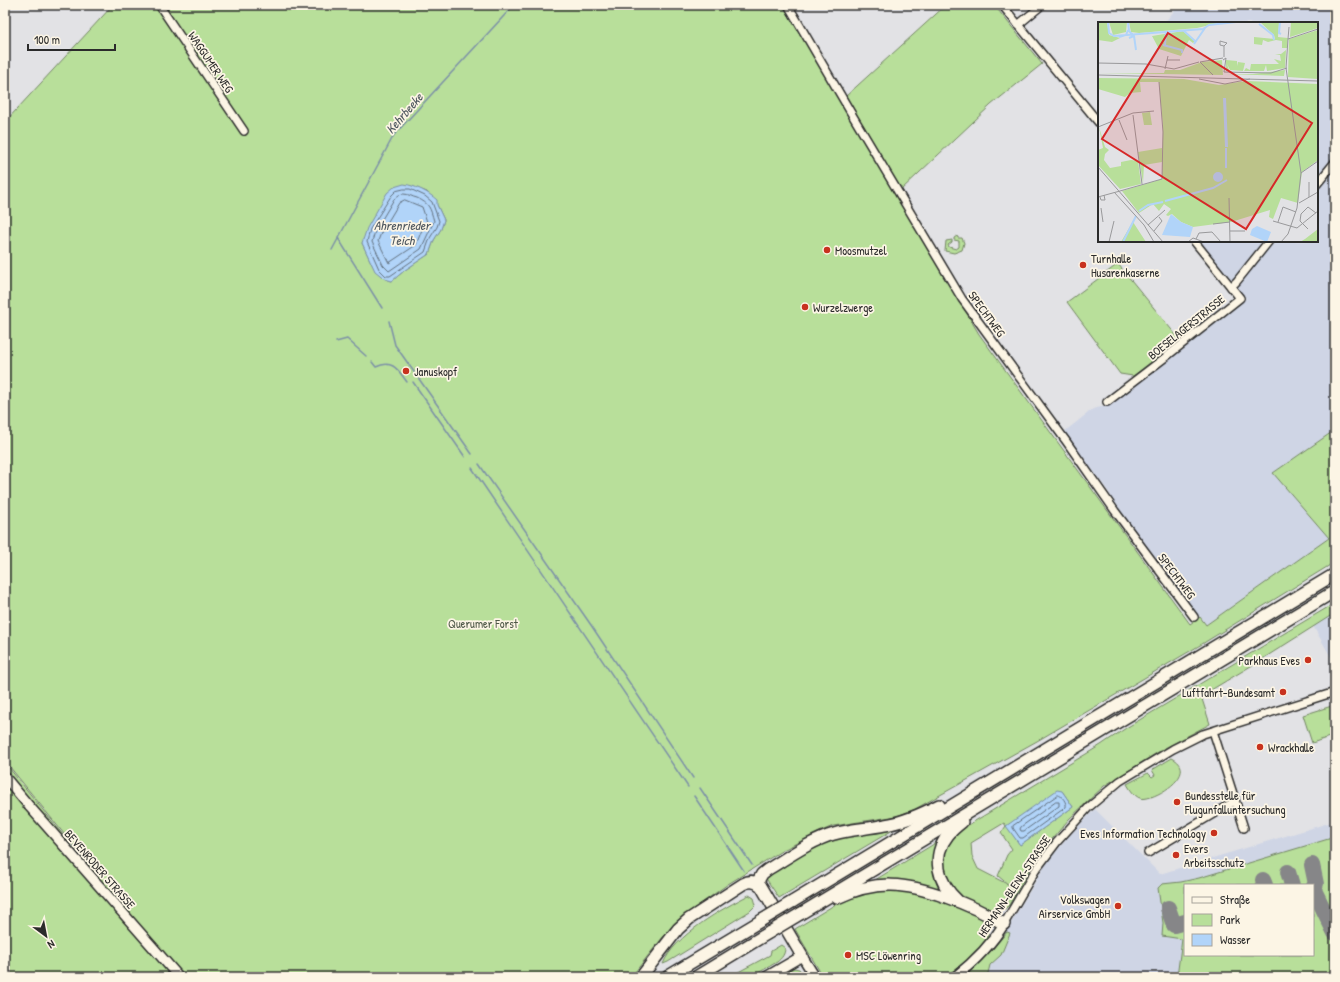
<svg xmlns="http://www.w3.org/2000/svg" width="1340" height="982" font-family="'Patrick Hand',sans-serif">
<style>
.built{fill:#cfd5e5;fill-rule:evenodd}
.green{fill:#b8df9a;stroke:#728562;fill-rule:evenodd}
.water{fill:#b1d4f9;stroke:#7b90a7}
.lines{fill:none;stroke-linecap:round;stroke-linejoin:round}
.shore{stroke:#616f7d;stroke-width:1}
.stream{stroke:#7b90a7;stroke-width:1.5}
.taxiway{stroke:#868688;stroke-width:16}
.minor-casing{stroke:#2b2b2b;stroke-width:10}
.major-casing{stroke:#2b2b2b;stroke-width:12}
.highway-casing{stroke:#2b2b2b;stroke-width:14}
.minor{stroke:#fcf5e5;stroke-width:7}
.major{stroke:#fcf5e5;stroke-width:9}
.highway{stroke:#fcf5e5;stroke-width:11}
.highway-bridge-casing{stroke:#2b2b2b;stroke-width:14;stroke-linecap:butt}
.highway-bridge{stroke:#fcf5e5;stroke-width:11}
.poi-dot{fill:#c8321e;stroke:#fcf5e5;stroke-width:1.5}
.labels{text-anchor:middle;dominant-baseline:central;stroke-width:3.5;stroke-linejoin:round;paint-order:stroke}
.street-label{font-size:12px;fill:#2b2b2b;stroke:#fcf5e5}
.poi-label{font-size:12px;fill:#2b2b2b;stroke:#fcf5e5;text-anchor:start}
.park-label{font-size:12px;fill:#4e5847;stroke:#fcf5e5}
.water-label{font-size:13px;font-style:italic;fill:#4c555e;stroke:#fcf5e5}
.inset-river{fill:none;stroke:#b1d4f9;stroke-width:2}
.inset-road{fill:none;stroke:#99999b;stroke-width:1}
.view{fill:#d62828;fill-opacity:0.15;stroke:#d62828;stroke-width:2}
.inset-edge{fill:none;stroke:#2b2b2b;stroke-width:2}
</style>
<rect width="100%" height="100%" fill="#e2e2e5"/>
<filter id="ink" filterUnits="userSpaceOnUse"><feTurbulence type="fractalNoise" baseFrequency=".025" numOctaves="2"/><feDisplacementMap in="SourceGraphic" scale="8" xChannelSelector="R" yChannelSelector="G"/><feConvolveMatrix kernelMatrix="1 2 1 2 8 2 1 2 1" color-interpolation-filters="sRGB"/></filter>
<g filter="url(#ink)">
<g class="built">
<path d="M1179 5H1335V430L1273 473 1329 538 1206 625 1118 511 1108 491 1064 432 1093 409 1109 405 1192 342 1246 298 1200 241H1317V23H1164Z"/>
<path d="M1335 613V664L1313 626Z"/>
<path d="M1095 809 1160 874 1335 821V977H965L986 957 1001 940 1046 864 1070 835ZM1185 885H1313V955H1185Z"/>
</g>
<g class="green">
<path d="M113 5H783L979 334 1190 624 1200 617 1206 625 1329 538 1273 473 1335 430V562L1202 644 1037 741 915 809 897 816 833 826 817 833 783 850 728 884 688 913 671 927 631 977H180L5 761V122ZM411 186 427 192 437 205 444 220 441 229 434 240 429 254 405 270 392 281C374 277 370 258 362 243Z"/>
<path d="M946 5H994L1042 64 991 105 901 190 846 96Z"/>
<path d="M957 236 958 238H962L964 243 962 250 954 253 945 251 946 241 952 240V242L948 245 949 247 956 249 959 247V241L954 240V238Z"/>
<path d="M1118 264 1180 340 1133 376 1120 374 1067 302Z"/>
<path d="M1335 603V613L1256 663 1201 696 1210 724 1163 749 1104 786 1069 819 1048 844 1029 870 1009 905 1005 909H993L985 924C1001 939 955 970 944 977H823L795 929 942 839 955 833 1101 745 1126 728ZM1062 791 1073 807 1020 845 1007 826ZM1004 823 1006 826 1001 833 1012 849 1007 855 998 876 1009 885 978 869 972 856 971 843Z"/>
<path d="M1335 705V735L1312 743 1303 715Z"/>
<path d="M1172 758C1202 773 1151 803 1140 798 1134 796 1130 789 1127 784L1148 773 1152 777 1155 775 1152 770Z"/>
<path d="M5 763 178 977H5Z"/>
<path d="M903 824 779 898 765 877 814 848 835 839Z"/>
<path d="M1335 837V977H1177L1182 939 1162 936 1163 923 1158 888 1162 884 1181 882 1199 878ZM1185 885H1313V955H1185Z"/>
<path d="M749 895 754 898 756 905 750 911 668 962 663 964C674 936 723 908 749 895Z"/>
<path d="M1007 932 1010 933 1001 955 990 965 987 977H965L991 951Z"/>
<path d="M781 945 785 948C785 954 782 958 777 962L751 977H729L770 955 771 951Z"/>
<path d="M794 968 799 969 806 977H776Z"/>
</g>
<g class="water">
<path d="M404 184C416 186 428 192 437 200V205L444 220 441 229 434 240 429 254 405 270 392 281 385 279 375 271 362 243 367 228 387 193 394 187Z"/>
<path d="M1057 790 1062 791 1073 807 1020 845 1006 826Z"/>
</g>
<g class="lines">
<g class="shore">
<path d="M404 189H410L425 196 432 202 439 221 437 227 430 238 425 252 390 276H386L379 269 367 242 370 229 391 196 396 191Z"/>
<path d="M404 194C409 194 412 197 417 198 430 204 430 208 434 221L421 249 389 271 383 265 372 242 375 231 394 199 399 195Z"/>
<path d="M405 200 422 207 427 222 421 232 416 245 389 263 378 241 381 233 399 203Z"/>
<path d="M1058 795C1062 795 1067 803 1066 807L1023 838H1020L1013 828V826Z"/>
<path d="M1056 802H1059V806L1024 831H1021L1020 829 1021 827Z"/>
</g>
<g class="stream">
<path d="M338 238 382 308"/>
<path d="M332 250 394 135 514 5"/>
<path d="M389 321 395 345 472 454"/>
<path d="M336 342 347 339 366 356"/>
<path d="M372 362 376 367C393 359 398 370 407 382"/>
<path d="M413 382 465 457"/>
<path d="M479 464 591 625 693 778"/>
<path d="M472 468 688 787"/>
<path d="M700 788 752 865"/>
<path d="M694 796 744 871"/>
</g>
<g class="taxiway">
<path d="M1312 865 1316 884"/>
<path d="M1288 872 1292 885"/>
<path d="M1263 880 1265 885"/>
<path d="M1313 888 1335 933"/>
<path d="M1168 908 1174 925 1185 922"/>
</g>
<g class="minor-casing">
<g id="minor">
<path d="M159 5 244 131"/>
<path d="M788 5 854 118 962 299 1066 441 1115 511 1194 617"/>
<path d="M1002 5 1099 123"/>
<path d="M1018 25 1042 5"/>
<path d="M1317 184 1335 162"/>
<path d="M1231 287 1237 281 1269 241"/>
<path d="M1107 402 1167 356 1240 298 1194 241"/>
<path d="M1213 731 1244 828"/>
<path d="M1148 853 1235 801"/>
<path d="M1004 924 1035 871 1057 842 1089 807 1120 781 1173 749 1203 734 1335 692"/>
</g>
</g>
<g class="major-casing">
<g id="major">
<path d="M5 777 29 806 179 977"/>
<path d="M766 977 802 956 815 977"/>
<path d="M955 977C974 962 991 945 1004 924"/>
</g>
</g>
<g class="highway-casing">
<g id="highway">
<path d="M757 883 762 874 767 870C787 858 812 840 834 834 850 829 868 829 885 825 904 822 922 814 939 805"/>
<path d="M837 898C877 879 906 883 946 897 966 904 986 913 1004 924"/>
<path d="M957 900C938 883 931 856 948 835 952 830 957 826 962 822"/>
<path d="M792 902 1335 574"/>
<path d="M800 914 1335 591"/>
<path d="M641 977 678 929 689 919 743 884C750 880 756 881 761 886L802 956"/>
<path d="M667 977 762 920"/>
<path d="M696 977 770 932"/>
</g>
</g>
<use href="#minor" class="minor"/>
<use href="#major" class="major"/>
<use href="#highway" class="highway"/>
<g class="highway-bridge-casing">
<g id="highway-bridge">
<path d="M762 920 792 902"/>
<path d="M770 932 800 914"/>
</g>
</g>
<use href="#highway-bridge" class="highway-bridge"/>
</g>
</g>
<g class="poi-dot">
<circle cx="827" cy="250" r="4"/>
<circle cx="1083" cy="265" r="4"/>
<circle cx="805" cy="307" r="4"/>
<circle cx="406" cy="371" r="4"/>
<circle cx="1308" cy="660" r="4"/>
<circle cx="1283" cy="692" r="4"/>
<circle cx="1260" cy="747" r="4"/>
<circle cx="1177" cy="802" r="4"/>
<circle cx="1214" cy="833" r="4"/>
<circle cx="1176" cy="855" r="4"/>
<circle cx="1118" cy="906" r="4"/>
<circle cx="848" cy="955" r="4"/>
</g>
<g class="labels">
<g class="street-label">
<text transform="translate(211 62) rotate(56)">WAGGUMER WEG</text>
<text transform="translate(987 314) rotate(54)">SPECHTWEG</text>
<text transform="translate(1186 327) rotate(-39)">BOESELAGERSTRASSE</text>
<text transform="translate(1177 576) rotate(53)">SPECHTWEG</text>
<text transform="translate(100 869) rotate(49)">BEVENRODER STRASSE</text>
<text transform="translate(1014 886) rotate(-56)">HERMANN-BLENK-STRASSE</text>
</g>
<g class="poi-label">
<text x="835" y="250">Moosmutzel</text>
<text x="1091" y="258">Turnhalle<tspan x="1091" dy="14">Husarenkaserne</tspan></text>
<text x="813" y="307">Wurzelzwerge</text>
<text x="414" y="371">Januskopf</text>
<text x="1300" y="660" text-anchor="end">Parkhaus Eves</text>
<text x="1275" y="692" text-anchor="end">Luftfahrt-Bundesamt</text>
<text x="1268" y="747">Wrackhalle</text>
<text x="1185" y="795">Bundesstelle für<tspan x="1185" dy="14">Flugunfalluntersuchung</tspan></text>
<text x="1206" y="833" text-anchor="end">Eves Information Technology</text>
<text x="1184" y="848">Evers<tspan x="1184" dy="14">Arbeitsschutz</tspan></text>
<text x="1110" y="899" text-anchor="end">Volkswagen<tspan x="1110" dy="14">Airservice GmbH</tspan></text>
<text x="856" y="955">MSC Löwenring</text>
</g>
<g class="park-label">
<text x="483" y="623">Querumer Forst</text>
</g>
<g class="water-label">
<text transform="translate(404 113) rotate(-49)">Kehrbeeke</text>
<text x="402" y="225">Ahrenrieder<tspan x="402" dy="15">Teich</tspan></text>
</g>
</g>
<g transform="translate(1098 22)">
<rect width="220" height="220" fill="#e2e2e5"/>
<path d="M0 0H9L11 13 22 16 14 20 0 18ZM11 0H29L28 10 15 13ZM31 0H125L99 6 41 11 33 10ZM162 0H181L180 15 190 16 189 26H184V19L178 18 170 20 165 18 164 23 156 22V15L177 17 176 13ZM193 0H220V6L192 15ZM220 8V57L190 55 191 17ZM85 9 97 19 95 21 91 18 83 34 61 27 54 14ZM188 28 187 46 169 49 168 43 166 49H146L148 46 152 48 153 42H181L176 37 183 39 182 33 177 32H183ZM124 38 125 53 0 51V46L1 51H66L67 48H82L104 40ZM128 38 139 39V44L140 40 147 41 145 49 132 48 129 42 131 48 128 49ZM187 48 186 54 128 52H155ZM0 56 86 57 121 63 148 59 220 62V138L204 150 200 181 183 176 175 197 171 195 172 188 133 200 95 205 83 200 74 192 70 194 68 193 73 187 66 182 61 189 55 182 41 191 24 169 64 157 65 105 61 60H42L43 70 32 71 27 75 0 67ZM52 90 54 103H46L44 91ZM1 105 7 125 11 128 7 132 6 138 12 146 23 144V140L33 138 40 139 43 162 22 167 0 143V128L5 126ZM64 126V140L46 143 45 161 40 130ZM38 194 35 200 48 220H23ZM220 207V220H202L207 217Z" fill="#b8df9a"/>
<path d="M115 155a5 5 0 1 1 10 0a5 5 0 1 1-10 0ZM73 192 83 200 95 205 92 215 64 213ZM159 204 173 210 169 220 152 213 154 207Z" fill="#b1d4f9"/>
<path class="inset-river" d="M10 0 11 11 16 14 105 7 111 3 138 0M30 0 31 9 35 13M182 0 181 11 183 12M161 2 175 13 176 18M86 9 97 19M21 15 28 13 30 8M31 16 36 14 38 28M96 22 107 6M65 23 84 28V31M67 23 68 10M126 76 128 125M127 76 129 125M128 146V126M67 179 115 166 129 158M41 189 50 183 65 180M25 220 38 194"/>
<path class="inset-road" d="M190 17 191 5M126 35V24L129 21 122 19V23L126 24M69 38H82M125 38 128 36 126 50 173 51 189 46M102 40 125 36M102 40 115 53M0 41 48 42 76 47 101 40M67 47 70 34M0 53 220 59M101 57 127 62 152 57M35 93 44 162M21 98 29 118M0 105 35 91 56 89M0 145 65 220M203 151 220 139M211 160V175M22 169 64 157 65 110 61 60M16 170 46 203 56 220M0 175 22 169M2 175 3 178H7L6 173M131 176 132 220M201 181 220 170M3 186 5 200M175 199 199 206 220 189M180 200 185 185 198 190M115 202 132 200M50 203 67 188M210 207 202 199 203 192 210 185 218 191M56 209 64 199 61 195M132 209H147M98 217 101 211 114 210 123 220M11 220 16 199M90 220 95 216 106 220M183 220 190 212 199 186 203 151 188 46 190 17 220 7"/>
<path class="view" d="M70 11 214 101 148 207 4 117Z"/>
<rect width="220" height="220" class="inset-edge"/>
</g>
<rect width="1340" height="982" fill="none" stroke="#fcf5e5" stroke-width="20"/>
<rect x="10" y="10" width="1320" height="962" fill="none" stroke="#2b2b2b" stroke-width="1.5" filter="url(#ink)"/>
<rect x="1184" y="884" width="130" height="72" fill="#fcf5e5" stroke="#a8a49b"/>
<rect x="1192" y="897" width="20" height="6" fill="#fcf5e5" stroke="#a8a49b"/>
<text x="1220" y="904" font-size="12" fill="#2b2b2b">Straße</text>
<rect x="1192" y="914" width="20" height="12" fill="#b8df9a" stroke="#a8a49b"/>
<text x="1220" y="924" font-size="12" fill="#2b2b2b">Park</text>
<rect x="1192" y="934" width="20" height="12" fill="#b1d4f9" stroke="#a8a49b"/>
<text x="1220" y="944" font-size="12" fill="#2b2b2b">Wasser</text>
<g transform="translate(46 936) rotate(148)" stroke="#fcf5e5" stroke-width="3" paint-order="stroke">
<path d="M0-3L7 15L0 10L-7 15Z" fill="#2b2b2b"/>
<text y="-6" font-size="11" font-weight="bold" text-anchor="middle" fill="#2b2b2b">N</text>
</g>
<path d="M28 44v6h87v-6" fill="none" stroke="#2b2b2b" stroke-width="2"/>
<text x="34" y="44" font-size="12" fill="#2b2b2b" stroke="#fcf5e5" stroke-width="3" paint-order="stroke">100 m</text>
</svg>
